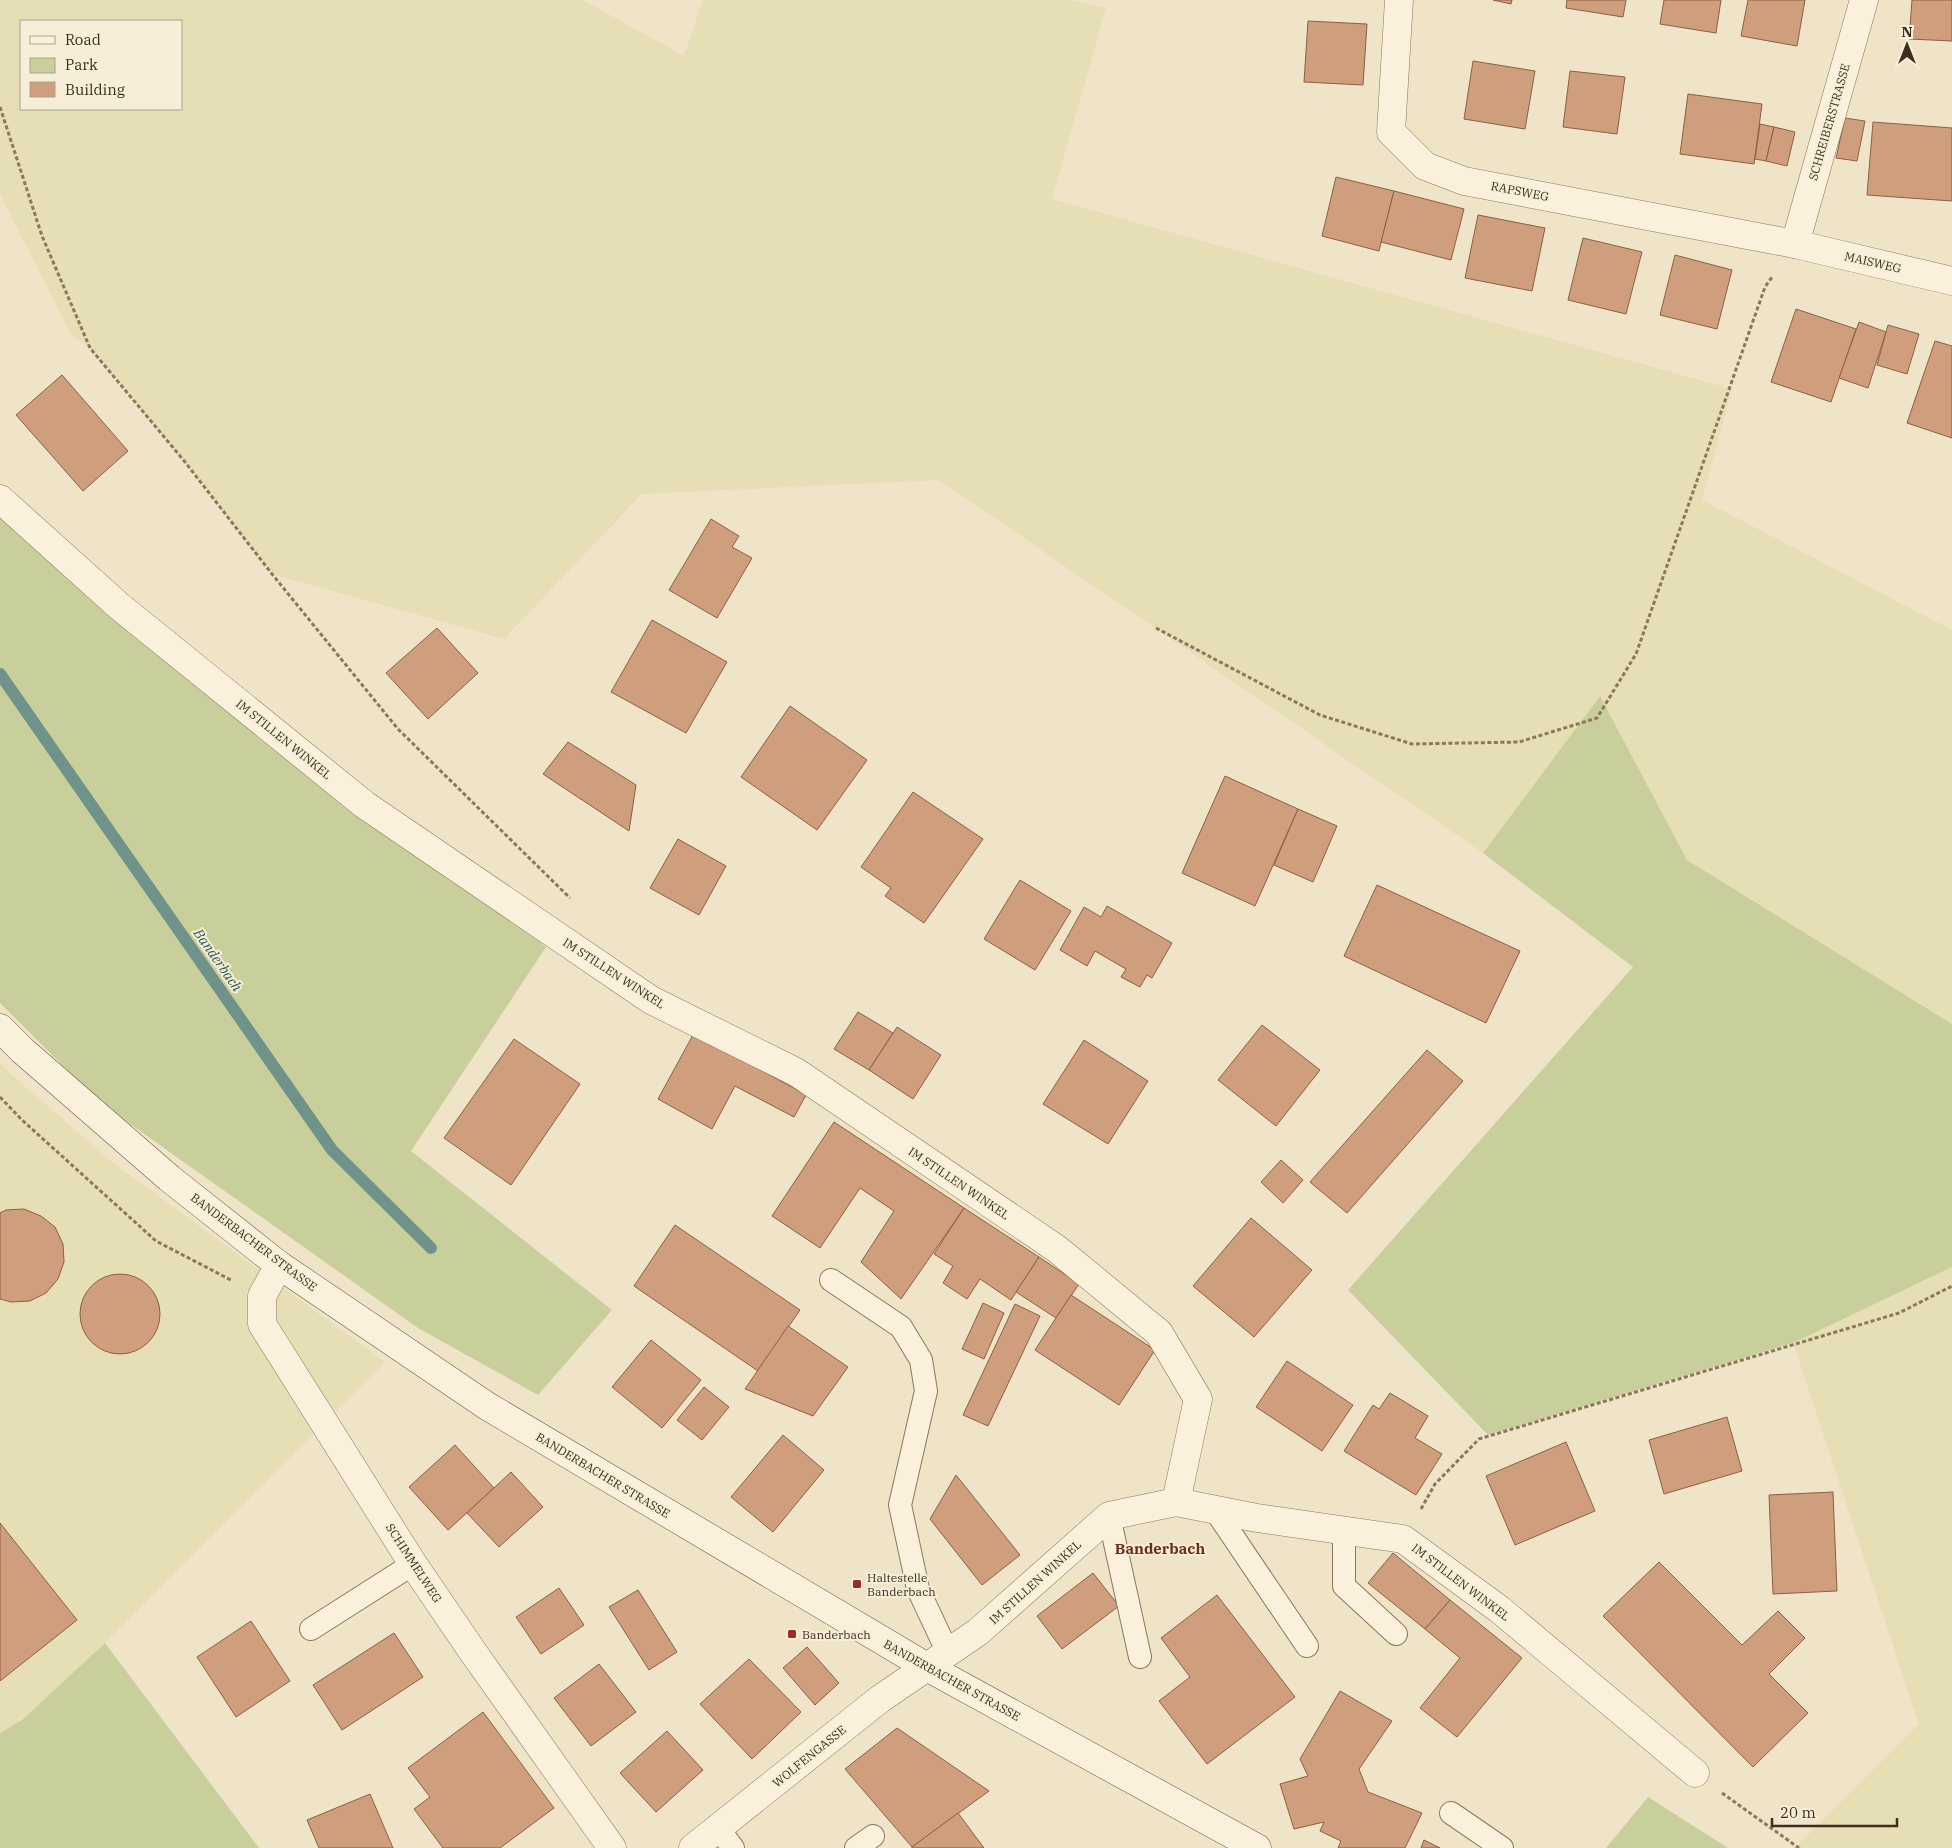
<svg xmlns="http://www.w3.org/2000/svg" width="1952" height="1848" font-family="'IBM Plex Serif',serif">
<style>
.farmland{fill:#e6deb5;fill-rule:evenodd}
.green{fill:#c9cf9b}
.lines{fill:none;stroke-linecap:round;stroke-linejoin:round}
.stream{stroke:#6f938a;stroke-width:12}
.building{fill:#cf9f7d;stroke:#8d5f41}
.lane-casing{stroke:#8d765c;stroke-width:24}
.street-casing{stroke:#8d765c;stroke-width:29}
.secondary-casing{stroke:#6f573f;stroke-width:29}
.path{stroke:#8d765c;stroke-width:3;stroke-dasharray:4 2.5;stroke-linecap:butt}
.lane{stroke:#faf1dc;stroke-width:22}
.street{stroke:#faf1dc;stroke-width:28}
.secondary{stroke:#faf1dc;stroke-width:28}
.poi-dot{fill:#9e2a2b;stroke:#f7eed8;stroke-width:2}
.labels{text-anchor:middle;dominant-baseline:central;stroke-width:4;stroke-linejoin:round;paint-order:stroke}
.street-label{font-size:12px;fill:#3d2e20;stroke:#f7eed8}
.poi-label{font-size:12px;fill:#3d2e20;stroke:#f7eed8;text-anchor:start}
.water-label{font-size:14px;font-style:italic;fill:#2f5d5a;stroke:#f7eed8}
.quarter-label{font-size:15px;font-weight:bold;fill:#6b2e1e;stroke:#f7eed8}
</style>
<rect width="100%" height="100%" fill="#f0e4c8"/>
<g class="farmland">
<path d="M0 0H583L684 56 703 0H1072L1106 8 1052 199 1732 389 1702 500 1952 630V1024L1687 860 1600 696 1483 853 939 480 642 494 504 639 272 574 185 462 90 348 71 335 0 194ZM21 21H181V109H21Z"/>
<path d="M0 1063 12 1075 112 1162 385 1362 105 1643 22 1720 0 1733Z"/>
<path d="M1952 1267V1848H1795L1919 1724 1793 1343Z"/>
</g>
<g class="green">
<path d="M0 490 395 827 546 947 411 1151 612 1310 538 1395 418 1328 99 1102 0 1003Z"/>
<path d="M1600 696 1687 860 1952 1024V1267L1793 1343 1488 1435 1348 1290 1633 967 1483 853Z"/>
<path d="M105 1643 259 1848H0V1733L22 1720Z"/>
<path d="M1648 1797 1728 1848H1606Z"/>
</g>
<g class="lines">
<path class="stream" d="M0 674 332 1150 431 1248"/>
</g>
<g class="building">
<path d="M1493 0H1512L1511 4Z"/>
<path d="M1567 0H1626L1623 17 1566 8Z"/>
<path d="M1664 0H1721L1716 33 1660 24Z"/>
<path d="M1748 0H1805L1797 46 1741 36Z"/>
<path d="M1912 0H1952V41L1909 39Z"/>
<path d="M1308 21 1367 24 1363 85 1304 82Z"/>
<path d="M1473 61 1535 71 1525 129 1464 119Z"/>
<path d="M1570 71 1625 77 1617 134 1563 127Z"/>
<path d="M1688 94 1762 104 1754 164 1680 154Z"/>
<path d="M1845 118 1865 121 1857 161 1836 158Z"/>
<path d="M1873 122 1952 128V201L1867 195Z"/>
<path d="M1760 124 1774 127 1766 161 1755 159Z"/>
<path d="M1774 127 1795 132 1787 166 1766 161Z"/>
<path d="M1336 177 1394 191 1379 251 1322 236Z"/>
<path d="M1394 191 1464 209 1451 260 1381 242Z"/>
<path d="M1478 215 1545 228 1532 291 1465 278Z"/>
<path d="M1583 238 1642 252 1626 314 1568 300Z"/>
<path d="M1675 255 1732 270 1717 329 1660 315Z"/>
<path d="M1796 309 1856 329 1831 402 1771 382Z"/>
<path d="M1859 322 1886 332 1868 388 1839 378Z"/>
<path d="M1888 325 1919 334 1907 374 1877 365Z"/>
<path d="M1935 341 1952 346V438L1907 423Z"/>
<path d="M62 375 128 451 83 491 16 415Z"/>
<path d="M711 519 739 536 732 547 752 558 717 618 669 590Z"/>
<path d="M652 620 727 662 686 733 611 692Z"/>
<path d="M437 628 478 673 428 719 386 673Z"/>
<path d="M790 706 867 760 817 830 741 777Z"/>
<path d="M568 742 636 785 629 831 543 774Z"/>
<path d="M1225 776 1298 809 1255 906 1182 873Z"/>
<path d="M913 792 983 839 924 923 885 896 891 888 861 867Z"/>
<path d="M1298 809 1337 826 1313 882 1274 865Z"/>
<path d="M678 839 726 866 699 915 650 888Z"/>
<path d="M1020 880 1071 911 1035 970 984 939Z"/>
<path d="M1377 885 1520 951 1486 1023 1344 956Z"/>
<path d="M1107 906 1172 943 1152 978 1147 975 1140 987 1121 977 1126 969 1095 951 1087 966 1060 950 1084 907 1101 917Z"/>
<path d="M858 1012 893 1033 869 1070 834 1049Z"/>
<path d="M1262 1025 1320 1070 1276 1126 1218 1080Z"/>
<path d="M897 1027 941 1055 913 1099 869 1070Z"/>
<path d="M694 1033 806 1095 794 1117 735 1086 712 1129 658 1099Z"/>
<path d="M514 1039 580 1084 511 1185 444 1138Z"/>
<path d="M1084 1040 1148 1081 1108 1144 1043 1104Z"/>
<path d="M1427 1050 1463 1081 1347 1213 1310 1182Z"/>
<path d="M834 1122 964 1208 901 1299 861 1262 894 1211 860 1188 820 1248 772 1216Z"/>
<path d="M1281 1160 1303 1180 1283 1203 1261 1182Z"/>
<path d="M964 1208 1039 1257 1011 1300 980 1279 967 1299 943 1283 953 1266 934 1254Z"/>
<path d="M24 1209 41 1216 55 1227 63 1244 64 1262 58 1279 46 1293 30 1301 11 1302 0 1299V1213L6 1210Z"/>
<path d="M1251 1218 1312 1270 1254 1337 1193 1286Z"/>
<path d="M675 1225 800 1310 758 1371 634 1286Z"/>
<path d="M1039 1257 1079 1284 1056 1318 1016 1292Z"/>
<circle cx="120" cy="1314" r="40"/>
<path d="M1071 1295 1155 1350 1119 1405 1035 1350Z"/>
<path d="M983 1303 1004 1313 984 1359 962 1349Z"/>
<path d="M1015 1304 1040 1316 988 1426 963 1415Z"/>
<path d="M788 1326 848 1367 813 1416 745 1389Z"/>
<path d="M651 1340 701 1380 662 1428 612 1387Z"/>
<path d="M1287 1361 1353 1405 1322 1451 1256 1407Z"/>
<path d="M704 1387 729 1407 702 1440 677 1420Z"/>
<path d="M1390 1393 1428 1416 1415 1438 1442 1454 1416 1495 1344 1451 1373 1405 1379 1409Z"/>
<path d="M1727 1417 1742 1471 1664 1494 1649 1440Z"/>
<path d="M783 1435 824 1470 773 1532 731 1497Z"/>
<path d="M1566 1442 1595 1511 1515 1545 1486 1476Z"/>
<path d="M455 1445 494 1488 448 1530 409 1487Z"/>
<path d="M511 1472 543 1507 499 1547 467 1513Z"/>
<path d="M956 1475 1020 1555 982 1585 930 1519Z"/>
<path d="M1833 1492 1837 1591 1773 1594 1769 1495Z"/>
<path d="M0 1523 77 1620 0 1681Z"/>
<path d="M1393 1553 1450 1600 1425 1629 1368 1583Z"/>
<path d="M1659 1562 1742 1645 1778 1611 1805 1638 1769 1674 1808 1713 1753 1767 1603 1616Z"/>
<path d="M1093 1573 1119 1606 1062 1649 1037 1616Z"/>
<path d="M559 1588 584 1625 541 1654 516 1617Z"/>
<path d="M638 1590 677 1652 649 1670 609 1607Z"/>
<path d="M1217 1595 1295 1697 1207 1764 1159 1701 1190 1677 1161 1638Z"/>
<path d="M1450 1600 1522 1658 1457 1737 1420 1708 1460 1658 1425 1629Z"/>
<path d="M251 1621 290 1681 236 1717 197 1657Z"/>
<path d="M394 1633 423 1677 342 1730 313 1685Z"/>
<path d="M807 1647 839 1683 815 1705 783 1668Z"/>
<path d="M749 1659 801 1712 752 1759 700 1704Z"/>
<path d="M599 1664 636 1712 591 1746 554 1698Z"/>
<path d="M1340 1691 1392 1721 1359 1769 1368 1792 1422 1813 1405 1848H1338L1341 1841 1320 1831 1324 1822 1294 1829 1280 1784 1308 1776 1300 1759Z"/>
<path d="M483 1712 554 1808 500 1848H443L414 1809 430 1797 408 1768Z"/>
<path d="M897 1728 989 1791 912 1847 845 1769Z"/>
<path d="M667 1731 703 1770 656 1812 620 1773Z"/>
<path d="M370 1794 393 1848H319L307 1820Z"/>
<path d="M958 1813 984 1848H912V1847Z"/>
<path d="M1424 1840 1440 1848H1421Z"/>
</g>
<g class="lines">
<g class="lane-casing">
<g id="lane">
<path d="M831 1280 901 1327 921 1360 926 1391 900 1505 918 1589 948 1653"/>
<path d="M1215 1510 1307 1646"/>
<path d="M1109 1516 1140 1657"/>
<path d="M1344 1531V1586L1396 1634"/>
<path d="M311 1629 413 1564"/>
<path d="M1451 1813 1502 1848"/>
<path d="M718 1828 733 1848"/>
<path d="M856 1848 873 1836"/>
</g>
</g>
<g class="street-casing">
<g id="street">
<path d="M1399 0 1391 132 1425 166 1464 181 1795 244 1952 281"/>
<path d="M1795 244 1864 0"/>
<path d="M0 499 119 606 365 805 651 1000 796 1072 1057 1249 1159 1333 1198 1399 1176 1502"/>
<path d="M279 1265 262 1296V1324L413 1564 473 1652 612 1848"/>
<path d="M693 1848 880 1699 978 1632 1109 1516 1176 1502 1257 1518 1403 1539 1499 1609 1695 1773"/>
</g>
</g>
<g class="secondary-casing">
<path id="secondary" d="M0 1028 22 1050 169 1178 279 1265 487 1406 927 1667 1257 1848"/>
</g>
<g class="path">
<path d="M0 107 42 236 90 348 185 462 272 574 398 729 570 898"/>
<path d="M1156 628 1320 715 1412 744 1519 742 1597 718 1636 654 1765 287 1772 277"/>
<path d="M0 1097 22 1120 156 1241 231 1280"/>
<path d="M1421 1509 1435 1484 1479 1439 1899 1313 1952 1286"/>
<path d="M1722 1793 1799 1848"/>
</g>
<use href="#lane" class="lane"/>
<use href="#street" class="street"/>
<use href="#secondary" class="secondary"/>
</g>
<g class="poi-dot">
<rect x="852" y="1579" width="10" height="10" rx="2.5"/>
<rect x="787" y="1629" width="10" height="10" rx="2.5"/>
</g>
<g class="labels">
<g class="street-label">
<text transform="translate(1829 122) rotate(-74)">SCHREIBERSTRASSE</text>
<text transform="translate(1520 191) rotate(11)">RAPSWEG</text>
<text transform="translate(1873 262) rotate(13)">MAISWEG</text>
<text transform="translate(284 739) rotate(39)">IM STILLEN WINKEL</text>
<text transform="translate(614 973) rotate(33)">IM STILLEN WINKEL</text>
<text transform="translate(959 1183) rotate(34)">IM STILLEN WINKEL</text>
<text transform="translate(254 1242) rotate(37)">BANDERBACHER STRASSE</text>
<text transform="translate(603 1475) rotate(31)">BANDERBACHER STRASSE</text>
<text transform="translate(414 1563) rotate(57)">SCHIMMELWEG</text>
<text transform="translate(1035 1582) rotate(-42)">IM STILLEN WINKEL</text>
<text transform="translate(1461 1582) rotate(37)">IM STILLEN WINKEL</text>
<text transform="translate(952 1680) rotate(29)">BANDERBACHER STRASSE</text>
<text transform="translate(809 1756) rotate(-39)">WOLFENGASSE</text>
</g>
<g class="poi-label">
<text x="867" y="1577">Haltestelle<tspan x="867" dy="14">Banderbach</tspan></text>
<text x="802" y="1634">Banderbach</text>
</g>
<g class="water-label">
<text transform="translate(218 960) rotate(55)">Banderbach</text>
</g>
<g class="quarter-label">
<text x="1160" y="1548">Banderbach</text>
</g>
</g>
<rect x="20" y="20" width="162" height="90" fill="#f7eed8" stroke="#ada18e"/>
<rect x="30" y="36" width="25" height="8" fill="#faf1dc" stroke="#ada18e"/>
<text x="65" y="45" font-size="15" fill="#3d2e20">Road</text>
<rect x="30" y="58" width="25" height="15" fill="#c9cf9b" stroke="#ada18e"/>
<text x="65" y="70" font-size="15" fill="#3d2e20">Park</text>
<rect x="30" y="82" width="25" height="15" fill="#cf9f7d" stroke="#ada18e"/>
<text x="65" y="95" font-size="15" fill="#3d2e20">Building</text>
<g transform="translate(1907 45)" stroke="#f7eed8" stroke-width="4" paint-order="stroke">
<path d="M0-4L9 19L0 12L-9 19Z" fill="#3d2e20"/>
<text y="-8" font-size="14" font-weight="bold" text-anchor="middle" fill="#3d2e20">N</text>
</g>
<path d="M1772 1818v8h125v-8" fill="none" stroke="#3d2e20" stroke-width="2.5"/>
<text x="1780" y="1818" font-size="15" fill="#3d2e20" stroke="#f7eed8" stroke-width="4" paint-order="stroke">20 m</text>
</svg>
